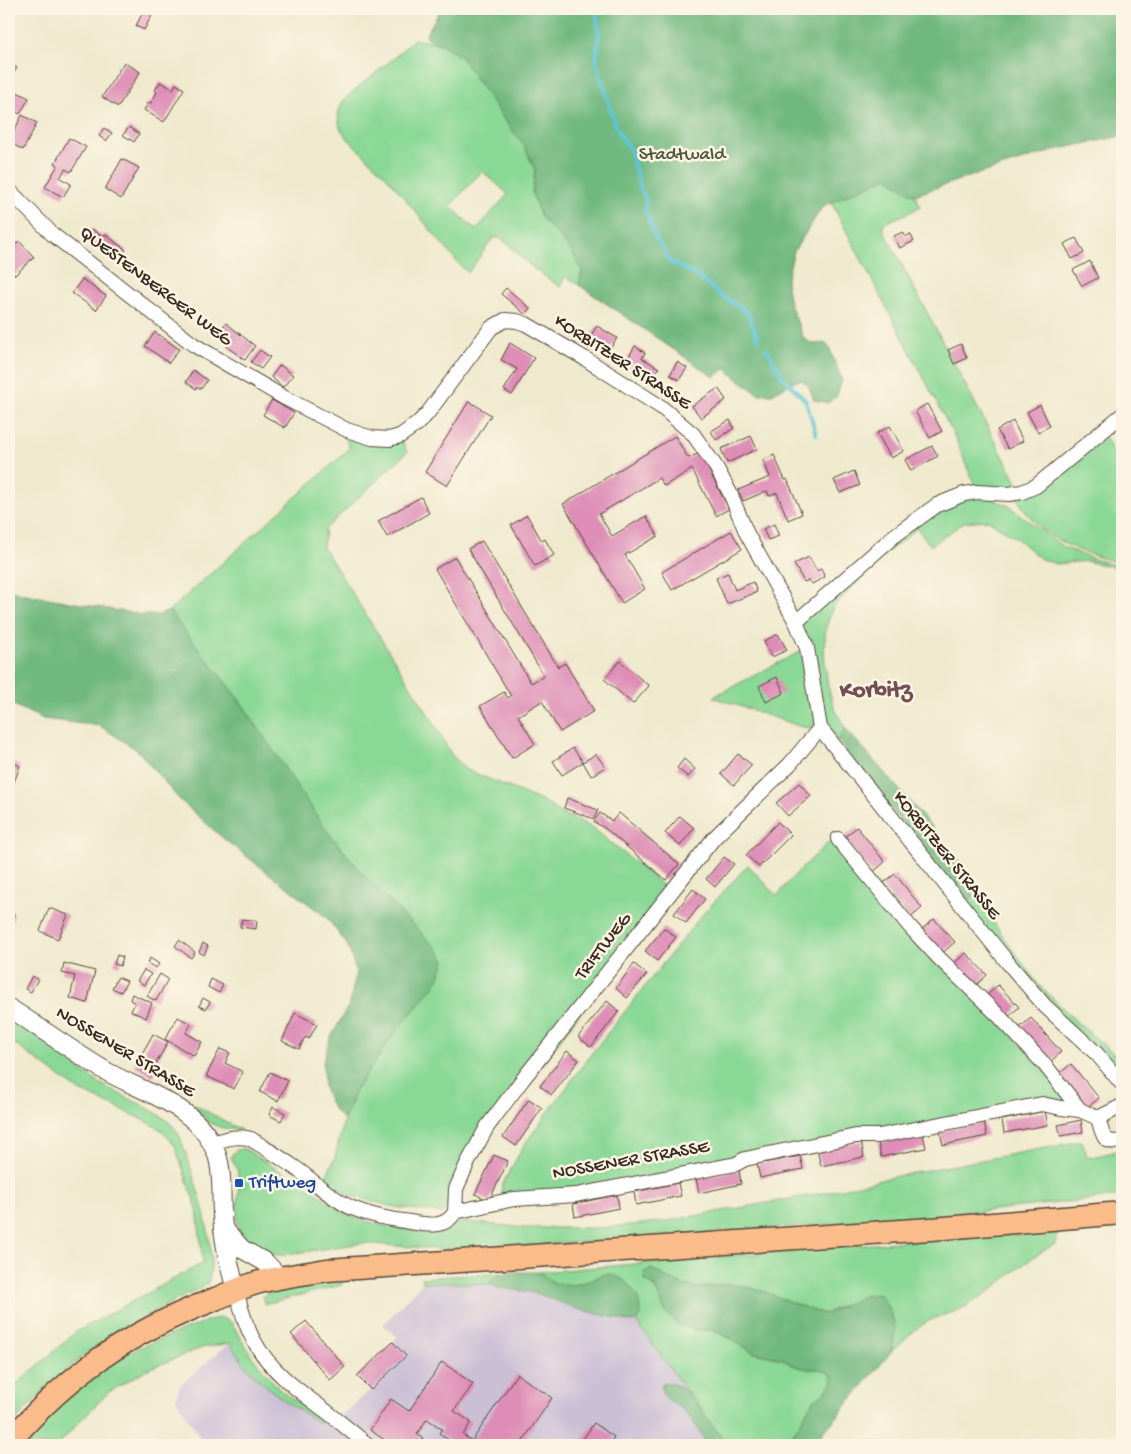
<svg xmlns="http://www.w3.org/2000/svg" width="1131" height="1454" font-family="'Gochi Hand',sans-serif">
<style>
.industrial{fill:#cbbfd5}
.green{fill:#8ad895;stroke:#62815a;fill-rule:evenodd}
.forest{fill:#6fb87e;stroke:#55714e}
.lines{fill:none;stroke-linecap:round;stroke-linejoin:round}
.stream{stroke:#5bc4d7;stroke-width:4}
.building{fill:#dd8db6}
.minor-casing{stroke:#564738;stroke-width:16}
.tertiary-casing{stroke:#564738;stroke-width:20}
.primary-casing{stroke:#564738;stroke-width:25}
.minor{stroke:#fff;stroke-width:14}
.tertiary{stroke:#fff;stroke-width:18}
.primary{stroke:#f9bc8a;stroke-width:22}
.transit-dot{fill:#1a4fb4;stroke:#fcf5e5;stroke-width:2}
.labels{text-anchor:middle;dominant-baseline:central;stroke-width:5;stroke-linejoin:round;paint-order:stroke}
.park-label{font-size:19px;fill:#4f563c;stroke:#fcf5e5}
.street-label{font-size:19px;fill:#3b2a1e;stroke:#fcf5e5}
.transit-label{font-size:19px;fill:#164399;stroke:#fcf5e5;text-anchor:start}
.district-label{font-size:24px;font-weight:bold;fill:#744d53;stroke:#fcf5e5}
</style>
<rect width="100%" height="100%" fill="#fcf5e5"/>
<filter id="ink" filterUnits="userSpaceOnUse"><feTurbulence type="fractalNoise" baseFrequency=".02" numOctaves="2"/><feDisplacementMap in="SourceGraphic" scale="10" xChannelSelector="R" yChannelSelector="G"/><feConvolveMatrix kernelMatrix="1 2 1 2 8 2 1 2 1" color-interpolation-filters="sRGB"/></filter>
<filter id="wash" filterUnits="userSpaceOnUse"><feTurbulence type="fractalNoise" baseFrequency=".0096" numOctaves="4" result="noise"/><feDisplacementMap in="SourceGraphic" scale="20" xChannelSelector="R" yChannelSelector="G"/><feGaussianBlur stdDeviation="1.12" result="paint"/><feColorMatrix in="noise" values="0 0 0 0 0 0 0 0 0 0 0 0 0 0 0 0 0 1.4 0 .05"/><feComposite in="paint" operator="in"/></filter>
<g filter="url(#wash)">
<rect width="100%" height="100%" fill="#efe9cd"/>
<path class="industrial" d="M423 1282 490 1284 495 1287 536 1293 578 1309 631 1322 636 1321 726 1445H205L176 1399 178 1390 181 1384 230 1343 245 1365 264 1384 321 1423 336 1419 371 1390 406 1356 393 1342 397 1337 383 1325Z"/>
<g class="green">
<path d="M414 39 442 44 462 58 506 122 524 145 535 170 532 193 541 217 571 250 582 271 579 285 565 276 560 287 533 268 501 238H493L468 273 458 263 387 177 349 140 340 128 338 114 342 102 351 93 394 58ZM482 171 508 194 476 230 450 206Z"/>
<path d="M887 177C897 183 904 191 915 195L921 207 883 224V229L1022 492 1102 431 1122 469V563C1078 553 1036 537 1015 494L990 498 1009 506 1063 547 1093 559 1122 567V569L1086 561 1056 564 1041 559 1016 538 988 520 964 522 931 546 917 528 881 558 833 607 826 627 824 653 828 687 835 709 845 728 838 741 820 728 802 727 713 697 807 648 796 622 894 536 977 492 955 437 831 202Z"/>
<path d="M340 433 400 436 407 452 325 529 323 547 432 720 451 754 465 769 544 802 562 814 576 819 593 828 671 892 467 1164 455 1212 448 1207 442 1213 394 1207 348 1195 325 1179 335 1157 344 1120 355 1091 396 1031 436 984 445 960 436 948 363 874 327 831 240 701 169 611 347 451 349 446 346 439Z"/>
<path d="M834 837 1080 1110 1042 1104 501 1203 502 1185 524 1145 591 1054 702 915 748 865 776 895H778L789 881Z"/>
<path d="M974 895 1037 983 1079 1024 1122 1060V1062L1113 1066 1051 1005 963 902 969 900Z"/>
<path d="M9 1016C34 1032 55 1052 79 1069 98 1084 120 1094 142 1105 154 1112 171 1120 178 1133 182 1139 183 1148 186 1154 196 1183 221 1257 207 1284 183 1298 157 1309 133 1323 84 1350 45 1387 9 1429V1391L76 1332 203 1263 197 1209 175 1146 163 1131 144 1120 78 1090 9 1040Z"/>
<path d="M195 1105 241 1130C218 1129 209 1125 194 1107Z"/>
<path d="M1082 1141 1088 1158 1122 1150V1196L938 1216 588 1242 449 1250 362 1243 284 1255C272 1255 264 1253 254 1247 226 1229 242 1202 238 1175 238 1169 233 1163 231 1157 234 1150 238 1149 245 1149L291 1178 300 1181 346 1214 375 1224 432 1234 445 1232 460 1221 525 1228H600L661 1222 829 1192 897 1176Z"/>
<path d="M1058 1233 1055 1244C1024 1260 1000 1286 970 1304 959 1311 947 1314 935 1318 918 1325 905 1339 892 1351V1342L895 1329 839 1306 826 1314 811 1310 757 1289 730 1284 696 1288 680 1284 651 1269 645 1280 654 1286 661 1298 696 1330H712L730 1338 754 1353 783 1359 792 1365 807 1369H820L831 1374 833 1382 825 1392 813 1401 791 1438 780 1445H729L719 1436 636 1321 641 1316 604 1274C590 1281 568 1290 553 1282 548 1280 544 1275 540 1272L944 1238Z"/>
<path d="M503 1273 492 1279 490 1284 423 1282 421 1278Z"/>
<path d="M341 1279 342 1285 264 1304 263 1296 274 1291 292 1286Z"/>
<path d="M222 1318 232 1323 253 1358 281 1391 321 1417V1424C284 1401 252 1381 230 1343L201 1348 146 1370 109 1392 79 1422 58 1445H18C46 1415 91 1374 127 1354 151 1341 185 1330 212 1319Z"/>
</g>
<g class="forest">
<path d="M441 9H1122V136L1059 149 965 178 915 195C904 191 897 183 887 177L823 206 794 251 786 281 790 304 804 339 813 344 825 343 829 347 842 380 837 396 828 403 814 400 809 387 802 380 793 382 772 394H758L725 369 714 377 579 285 582 271 571 250 541 217 532 193 535 170 524 145 506 122 462 58 442 44 429 41 426 34Z"/>
<path d="M9 589 20 593 142 615H159L169 611 240 701 327 831 363 874 436 948 445 960 436 984 396 1031 355 1091 344 1120 333 1109 324 1088 323 1062 330 1039 350 1003 356 971 348 946 327 918 224 839 179 799 137 750 100 726 43 719 9 703Z"/>
<path d="M845 728 925 819 958 861 974 895 969 900 963 902 838 741Z"/>
<path d="M651 1269 680 1284 696 1288 730 1284 757 1289 811 1310 825 1314 866 1295 880 1294C886 1304 893 1315 895 1327 896 1334 892 1343 892 1351L813 1445H780L791 1438 813 1401 825 1392 833 1382 831 1374 820 1369H807L792 1365 783 1359 754 1353 730 1338 712 1330H696L678 1325 666 1313 654 1286 645 1280 644 1272Z"/>
<path d="M540 1272 554 1283 575 1285 593 1280 604 1274H611L624 1280 638 1296 641 1316 636 1321 631 1322 578 1309 536 1293 495 1287 490 1284C498 1268 524 1273 540 1272Z"/>
<path d="M664 1383C668 1384 672 1383 676 1385 695 1393 713 1430 729 1445H707C701 1434 694 1421 685 1412 676 1403 665 1402 661 1388Z"/>
</g>
<g class="lines">
<g class="stream">
<path d="M596 9 599 36 596 60 616 128 630 150 640 187 646 201 645 210 653 232 669 261 699 277 720 295 744 310 749 315 758 339"/>
<path d="M766 348 782 376 806 401 816 434"/>
</g>
</g>
<g id="blocks">
<g class="building">
<path d="M144 10 152 15 144 30 136 26Z"/>
<path d="M9 62 17 68 9 78Z"/>
<path d="M124 62 140 72 118 107 102 97Z"/>
<path d="M160 82 173 89 176 84 184 89 164 122 144 110 149 102 151 103 157 92 155 90Z"/>
<path d="M13 90 29 98 20 114 9 108V97Z"/>
<path d="M22 115 37 123 23 150 9 142Z"/>
<path d="M129 127 139 134 134 142 123 135Z"/>
<path d="M104 128 112 133 106 141 99 136Z"/>
<path d="M69 138 86 147 71 172 65 169 60 178 71 184 63 197 45 187 58 165 55 163Z"/>
<path d="M122 159 139 168 121 199 105 189Z"/>
<path d="M92 229 103 237 105 234 126 250 118 262 85 238Z"/>
<path d="M903 232 906 237 910 234 914 241 900 248 894 236Z"/>
<path d="M1076 238 1084 253 1072 259 1064 244Z"/>
<path d="M19 241 34 257 15 275 9 269V250Z"/>
<path d="M1090 261 1098 278 1082 286 1073 270Z"/>
<path d="M82 279 106 296 96 310 72 293Z"/>
<path d="M506 288 530 308 525 314 501 294Z"/>
<path d="M226 323 255 346 245 360 227 347 230 343 217 334Z"/>
<path d="M597 326 617 338 608 352 588 340Z"/>
<path d="M155 332 179 349 169 363 145 346Z"/>
<path d="M510 343 534 358 512 395 504 390 517 369 501 360Z"/>
<path d="M961 344 967 358 954 364 948 350Z"/>
<path d="M635 346 645 353 642 358 659 368 652 379 625 363Z"/>
<path d="M260 350 270 357 261 369 251 362Z"/>
<path d="M677 362 687 368 679 380 670 375Z"/>
<path d="M280 365 293 375 283 387 271 377Z"/>
<path d="M193 370 207 380 201 389 197 387 196 389 186 382Z"/>
<path d="M718 388 726 400 701 418 692 406Z"/>
<path d="M272 400 294 413 285 428 263 415Z"/>
<path d="M469 401 491 415 447 486 425 472Z"/>
<path d="M927 404 942 431 930 438 915 411Z"/>
<path d="M1040 405 1050 426 1038 432 1027 412Z"/>
<path d="M730 420 734 428 716 440 711 431Z"/>
<path d="M1013 421 1023 441 1008 449 997 430Z"/>
<path d="M890 426 904 451 891 458 877 433Z"/>
<path d="M675 436 688 458 700 453 729 509 716 516 692 469 664 486 659 478 599 514 612 536 646 516 658 536 625 555 645 589 622 603 563 504Z"/>
<path d="M751 436 757 449 727 463 721 449Z"/>
<path d="M932 446 938 456 911 471 905 460Z"/>
<path d="M774 455 785 480 787 479 802 514 788 520 777 493 769 496 767 491 743 501 738 490 770 477 763 460Z"/>
<path d="M854 471 860 485 840 493 834 480Z"/>
<path d="M421 497 429 513 387 537 378 521Z"/>
<path d="M527 515 542 541 545 539 554 555 535 566 511 525Z"/>
<path d="M774 524 779 536 768 540 763 529Z"/>
<path d="M731 531 742 549 672 590 662 572Z"/>
<path d="M482 541 558 667 565 663 594 711 560 732 542 701 518 716 535 744 512 758 480 706 504 692 508 698 511 696 435 569 455 557 531 683 544 676 468 549Z"/>
<path d="M809 557 817 571 821 569 825 577 812 584 809 580 804 582 794 564Z"/>
<path d="M728 573 735 590 753 582 757 592 727 604 716 578Z"/>
<path d="M778 634 787 650 772 657 764 641Z"/>
<path d="M620 661 649 686 633 704 604 679Z"/>
<path d="M777 677 784 693 766 702 759 686Z"/>
<path d="M573 748 583 762 562 775 553 761Z"/>
<path d="M596 754 605 767 591 776 583 762Z"/>
<path d="M738 754 752 765 734 785 721 774Z"/>
<path d="M684 759 695 769 688 777 677 768Z"/>
<path d="M9 761 20 766 9 796Z"/>
<path d="M799 783 811 796 788 816 776 803Z"/>
<path d="M567 798 598 810 594 819 564 808Z"/>
<path d="M600 813 612 821 619 813 679 864 666 880 606 829 594 822Z"/>
<path d="M680 816 694 828 680 846 665 833Z"/>
<path d="M778 822 791 835 759 867 746 855Z"/>
<path d="M857 827 885 862 872 873 843 838Z"/>
<path d="M724 857 734 864 715 887 706 879Z"/>
<path d="M895 874 922 908 909 919 881 885Z"/>
<path d="M693 889 705 899 686 923 674 914Z"/>
<path d="M49 908 68 915 58 939 40 931Z"/>
<path d="M9 912 14 914 9 929Z"/>
<path d="M242 919 257 921 256 929 240 927Z"/>
<path d="M934 919 955 942 941 954 920 931Z"/>
<path d="M664 928 676 937 657 961 645 951Z"/>
<path d="M179 940 195 952 191 958 175 946Z"/>
<path d="M203 943 208 946 204 955 199 952Z"/>
<path d="M966 953 987 975 974 987 953 964Z"/>
<path d="M117 955 123 957 120 966 114 964Z"/>
<path d="M150 958 159 964 156 968 147 963Z"/>
<path d="M64 963 95 971 87 1003 70 998 75 976 62 973Z"/>
<path d="M634 964 647 974 627 998 616 988Z"/>
<path d="M144 970 151 974 144 985 137 981Z"/>
<path d="M160 974 168 979 156 1001 147 996Z"/>
<path d="M32 976 38 979 31 992 25 989Z"/>
<path d="M118 977 127 981 121 992 112 988Z"/>
<path d="M211 979 223 985 219 993 208 987Z"/>
<path d="M998 985 1019 1007 1006 1019 985 997Z"/>
<path d="M132 994 152 1003 146 1018 131 1011 135 1003 130 1000Z"/>
<path d="M203 998 210 1002 206 1009 199 1006Z"/>
<path d="M607 1001 619 1011 591 1047 578 1037Z"/>
<path d="M295 1013 317 1024 309 1039 305 1037 299 1049 282 1041Z"/>
<path d="M178 1017 191 1024 186 1033 202 1042 194 1056 165 1039Z"/>
<path d="M1031 1018 1061 1052 1048 1064 1017 1030Z"/>
<path d="M153 1034 168 1042 155 1065 159 1067 153 1076 135 1066Z"/>
<path d="M220 1049 230 1053 225 1063 243 1072 234 1089 206 1076Z"/>
<path d="M567 1051 579 1060 552 1095 540 1086Z"/>
<path d="M1071 1064 1099 1098 1086 1109 1058 1075Z"/>
<path d="M270 1072 288 1081 278 1101 260 1092Z"/>
<path d="M529 1099 542 1108 516 1146 503 1137Z"/>
<path d="M273 1107 285 1113 281 1121 269 1115Z"/>
<path d="M1045 1111 1048 1125 1004 1133 1002 1120Z"/>
<path d="M1081 1120 1083 1132 1061 1136 1058 1125Z"/>
<path d="M984 1122 987 1136 943 1145 940 1131Z"/>
<path d="M923 1134 926 1148 881 1157 878 1143Z"/>
<path d="M861 1141 864 1157 821 1166 817 1150Z"/>
<path d="M494 1155 508 1161 489 1201 475 1194Z"/>
<path d="M800 1156 803 1169 760 1178 757 1164Z"/>
<path d="M739 1170 741 1184 699 1193 696 1178Z"/>
<path d="M678 1183 681 1196 636 1205 634 1192Z"/>
<path d="M617 1195 619 1208 575 1217 573 1204Z"/>
<path d="M306 1321 345 1367 330 1380 291 1334Z"/>
<path d="M393 1342 406 1356 371 1390 357 1376Z"/>
<path d="M442 1362 473 1384 454 1411 471 1422 463 1435 472 1441 517 1374 552 1398 520 1445H456L439 1433 442 1429 427 1419 417 1434 423 1439 419 1445H392L370 1430 391 1399 409 1411Z"/>
<path d="M594 1423 614 1437 609 1445H579Z"/>
</g>
</g>
</g>
<g filter="url(#ink)">
<use href="#blocks" fill-opacity="0" stroke="#564738" stroke-width="1"/>
<g class="lines">
<g class="minor-casing">
<g id="minor">
<path d="M9 190 52 234 194 345 283 397 347 430 372 438 389 439 400 436 417 424 427 414 491 328 505 320 517 321 526 324 584 358 661 407 693 434 716 467 730 493 747 534 796 622 807 648 820 728 1009 964 1045 1006 1097 1054 1122 1084"/>
<path d="M796 622 894 536 937 505 964 494 977 492 1009 494 1022 492 1036 486 1122 415"/>
<path d="M838 839 911 928 939 958 999 1016 1045 1065 1080 1110 1098 1118 1122 1106"/>
<path d="M1098 1118C1103 1134 1102 1145 1122 1141"/>
<path d="M212 1144C225 1138 237 1135 251 1139 265 1148 280 1157 294 1167 313 1180 329 1197 350 1207 370 1216 390 1219 410 1222 427 1225 445 1229 455 1212L514 1199 576 1195 736 1164 745 1159 856 1136H879L1042 1104 1061 1108 1080 1110"/>
<path d="M455 1212 456 1189 467 1164 487 1127 523 1079 714 838 790 764 820 728"/>
<path d="M236 1290C241 1308 245 1325 254 1341 271 1372 299 1391 326 1411 340 1422 354 1434 368 1445"/>
</g>
</g>
<g class="tertiary-casing">
<g id="tertiary">
<path d="M9 1008C41 1028 72 1051 104 1070 145 1094 199 1105 217 1155 224 1175 220 1205 223 1227 225 1248 230 1269 236 1290"/>
<path d="M223 1228 242 1249 265 1262 280 1278"/>
</g>
</g>
<g class="primary-casing">
<path id="primary" d="M9 1442C70 1373 127 1333 213 1300 227 1294 241 1288 256 1283 279 1277 304 1274 327 1270L945 1228 1122 1213"/>
</g>
<use href="#minor" class="minor"/>
<use href="#tertiary" class="tertiary"/>
<use href="#primary" class="primary"/>
</g>
</g>
<rect class="transit-dot" x="234" y="1178" width="10" height="10" rx="2.5"/>
<g class="labels">
<g class="park-label">
<text x="682" y="155">Stadtwald</text>
</g>
<g class="street-label">
<text transform="translate(155 287) rotate(37)">QUESTENBERGER WEG</text>
<text transform="translate(622 363) rotate(33)">KORBITZER STRASSE</text>
<text transform="translate(946 856) rotate(51)">KORBITZER STRASSE</text>
<text transform="translate(604 947) rotate(-52)">TRIFTWEG</text>
<text transform="translate(125 1053) rotate(31)">NOSSENER STRASSE</text>
<text transform="translate(631 1161) rotate(-10)">NOSSENER STRASSE</text>
</g>
<g class="transit-label">
<text x="249" y="1183">Triftweg</text>
</g>
<g class="district-label">
<text x="876" y="691">Korbitz</text>
</g>
</g>
<rect width="1131" height="1454" fill="none" stroke="#fcf5e5" stroke-width="30"/>
</svg>
